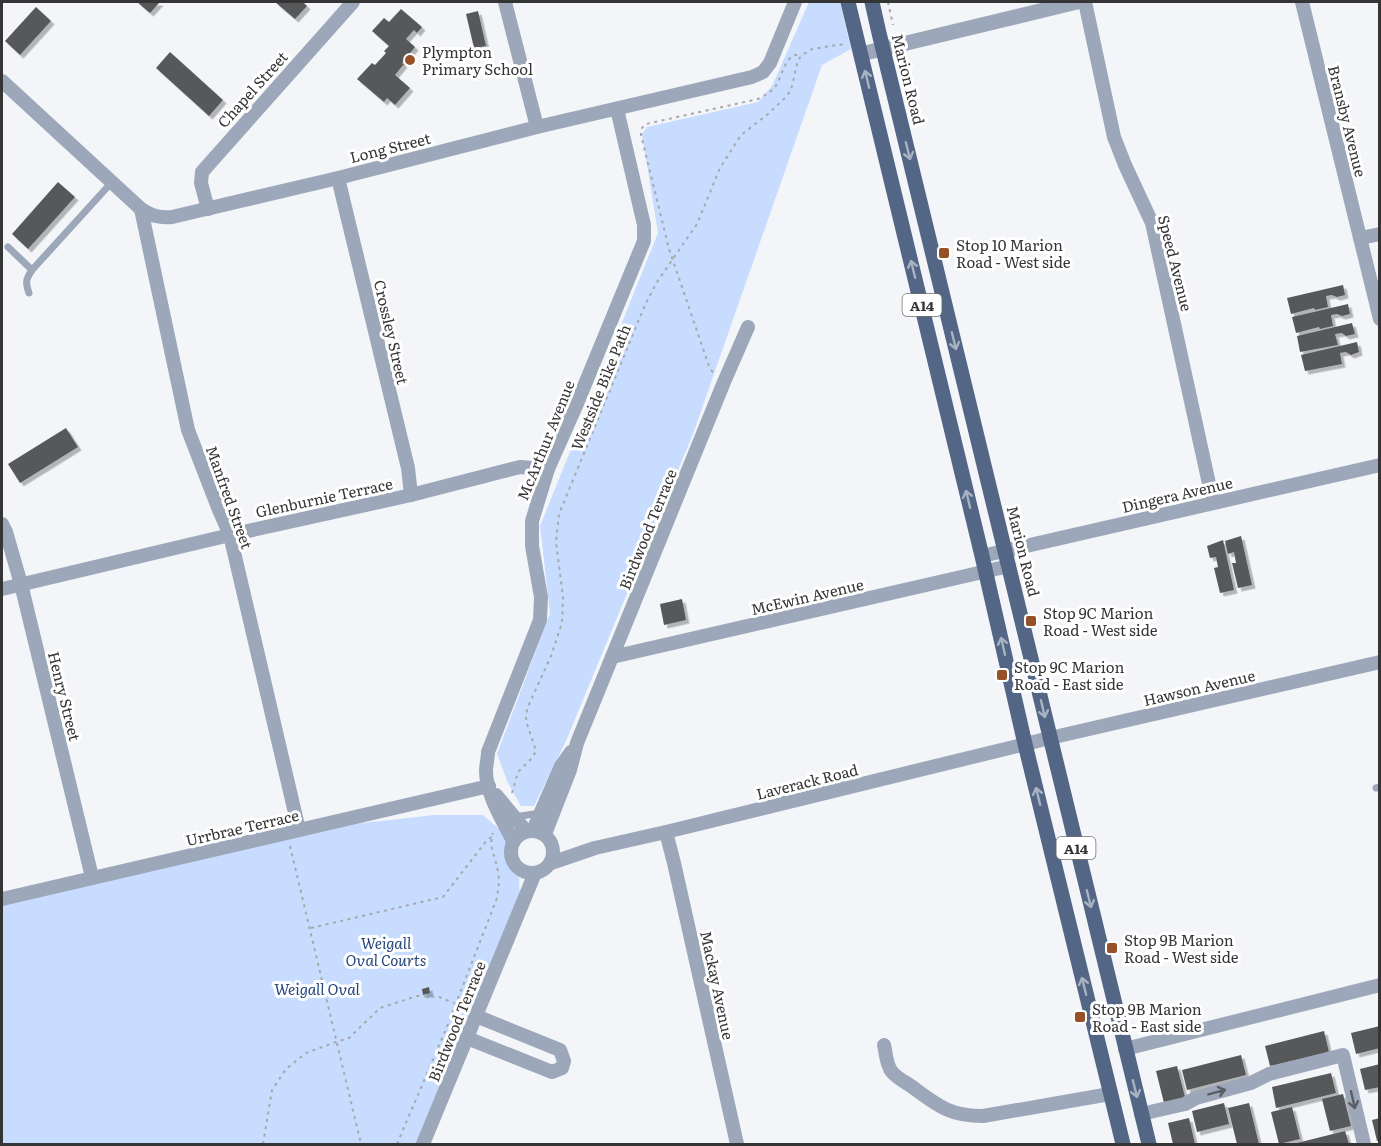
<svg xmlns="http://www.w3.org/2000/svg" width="1381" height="1146" font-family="Literata,serif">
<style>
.green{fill:#c7dcff}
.building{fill:#57585a;filter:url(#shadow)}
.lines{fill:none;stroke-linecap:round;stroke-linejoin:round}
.path{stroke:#a7a8aa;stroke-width:2;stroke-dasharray:3 4.5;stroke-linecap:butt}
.service{stroke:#9ca7b9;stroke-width:7}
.minor{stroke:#9ca7b9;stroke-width:14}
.tertiary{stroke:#9ca7b9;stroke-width:15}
.primary{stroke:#536686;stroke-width:15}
.oneway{stroke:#a9b2c2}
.oneway2{stroke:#595d64}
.poi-dot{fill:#965126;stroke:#fff;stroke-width:2}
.labels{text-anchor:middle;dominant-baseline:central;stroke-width:6;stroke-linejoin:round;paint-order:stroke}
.shield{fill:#fff;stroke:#727272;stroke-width:1.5}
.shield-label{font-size:14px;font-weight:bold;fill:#353536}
.poi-label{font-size:15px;fill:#353536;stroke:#fff;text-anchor:start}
.street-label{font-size:15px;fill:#353536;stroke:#fff}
.park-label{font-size:15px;font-style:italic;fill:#26457a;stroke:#fff}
</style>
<defs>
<filter id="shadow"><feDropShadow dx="3.5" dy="3.5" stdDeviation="0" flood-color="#0004"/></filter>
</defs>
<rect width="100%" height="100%" fill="#f4f5f8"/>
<g class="green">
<path d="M809 2H840L851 49 822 65 693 434 566 741 534 806H521L508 783 497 754 550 613 540 526 658 233 642 134 647 127 758 102 772 86Z"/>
<path d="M435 815H483L513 841C510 855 510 858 519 869L520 909 423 1144H2V900L299 830Z"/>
</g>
<g class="building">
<path d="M137 2H160L150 13Z"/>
<path d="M275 2H303L307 6 295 19Z"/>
<path d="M36 7 51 21 20 55 5 41Z"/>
<path d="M401 9 422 27 417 33 414 30 406 39 415 47 402 63 404 64 395 75 410 88 395 105 387 98 384 102 357 79 372 63 375 65 386 53 384 51 389 46 372 31 384 18 389 22Z"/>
<path d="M478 11 486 46 474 48 466 14Z"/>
<path d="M170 52 223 100 209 116 156 68Z"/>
<path d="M58 182 75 197 28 249 12 234Z"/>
<path d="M1343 285 1345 295 1337 297 1332 295 1326 296 1328 307 1315 310 1314 308 1291 314 1287 298Z"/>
<path d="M1348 304 1350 314 1342 316 1337 314 1331 315 1333 326 1320 329 1319 327 1296 333 1292 317Z"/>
<path d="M1352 323 1355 334 1346 336 1342 333 1335 334 1338 345 1300 352 1297 336Z"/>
<path d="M1357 342 1359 352 1351 355 1346 352 1340 353 1342 364 1305 371 1301 355Z"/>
<path d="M66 428 78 447 20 483 8 464Z"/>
<path d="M1241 536 1252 585 1238 588 1232 563H1236L1234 552 1228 554 1225 541Z"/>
<path d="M1223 540 1234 590 1220 593 1214 568 1218 567 1216 557 1210 558 1207 546Z"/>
<path d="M682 599 686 620 664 625 660 604Z"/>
<path d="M429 987 430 993 423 995 422 989Z"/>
<path d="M1380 1026V1048L1356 1054 1351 1033Z"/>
<path d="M1324 1031 1329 1052 1270 1066 1265 1046Z"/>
<path d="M1241 1055 1246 1075 1187 1090 1182 1070Z"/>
<path d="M1380 1064V1087L1365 1090 1360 1069Z"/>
<path d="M1177 1066 1185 1097 1164 1103 1156 1071Z"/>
<path d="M1331 1073 1336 1093 1276 1108 1272 1087Z"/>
<path d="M1343 1094 1351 1126 1330 1131 1322 1099Z"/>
<path d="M1224 1103 1229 1124 1197 1132 1192 1111Z"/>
<path d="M1249 1103 1259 1144H1237L1228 1108Z"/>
<path d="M1292 1107 1300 1139 1279 1144 1271 1112Z"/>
<path d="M1189 1118 1195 1144H1173L1168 1123Z"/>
<path d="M1380 1118V1140L1377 1141 1372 1120Z"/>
<path d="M1345 1131 1349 1144H1293Z"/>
</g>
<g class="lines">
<g class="path">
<path d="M888 2 893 25"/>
<path d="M713 372 710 369 669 249 641 135V129L646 124 758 99C765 95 770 93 775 87 783 76 785 51 802 55"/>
<path d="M512 793 518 772 532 758 536 751 526 721 527 709 551 656 562 623 563 597 556 542 559 514 645 305 657 282 697 224 720 168 741 135 768 114 786 97 791 90 798 60 802 55 812 49 844 44"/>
<path d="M290 846 361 1144"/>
<path d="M311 928 443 897 487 840 492 837"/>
<path d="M263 1144 272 1090 286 1069 306 1053 336 1042 349 1038 380 1008 417 996 439 997 454 1003"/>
<path d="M397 1144 446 1029 497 898C498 889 500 881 498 872 496 856 488 849 493 833"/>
</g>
<g class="service">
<path d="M8 247 32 270 112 182"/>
<path d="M29 293C25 282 26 279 32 270"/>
<path d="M1376 788 1380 787"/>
<path d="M514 817 541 813"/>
</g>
<g class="minor">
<path d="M505 2 537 127"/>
<path d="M1085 2 1114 137 1125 165 1152 223 1213 502"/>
<path d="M1302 2 1380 319"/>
<path d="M2 81 141 209C152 216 159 218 172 217L338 178 537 127 752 77 763 72 770 63 795 2"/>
<path d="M338 178 408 468 411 495"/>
<path d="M141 209 188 430 219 510 230 535 299 830"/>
<path d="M208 209 201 183 202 172 353 2"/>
<path d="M1360 238 1380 234"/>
<path d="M2 524 6 532 21 584 92 877"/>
<path d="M982 556 1380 465"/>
<path d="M2 589 230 535 411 495 520 467 548 469"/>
<path d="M612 657 1009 566"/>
<path d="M496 795 526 831"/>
<path d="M533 830 561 766 571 752"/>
<circle cx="532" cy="852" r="21"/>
<path d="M666 832 674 863 737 1144"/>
<path d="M545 834 570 770 577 743 724 382 748 327"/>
<path d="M513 841C503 821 486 794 486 771 486 765 488 758 488 752L540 620 541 597 532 546V521L548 469 576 406 644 241V225L617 109"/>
<path d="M551 863 595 848 666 832 1050 738 1380 662"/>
<path d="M2 899 489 786"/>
<path d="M467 1038 552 1072 562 1068 564 1061 560 1050 476 1016"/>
<path d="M884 1045C886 1053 886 1065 892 1072 897 1078 905 1082 911 1086 937 1105 949 1116 983 1116L1110 1094"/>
<path d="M1125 1049 1380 985"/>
<path d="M1141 1114 1185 1104 1196 1098 1251 1083 1269 1074 1343 1055 1364 1144"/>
<path d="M423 1144 535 873"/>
</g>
<path class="tertiary" d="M861 54 1077 2"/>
<g class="primary">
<path d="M848 2 982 556 1025 744 1123 1144"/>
<path d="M872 2 879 33 1149 1144"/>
</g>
</g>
<defs><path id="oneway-shaft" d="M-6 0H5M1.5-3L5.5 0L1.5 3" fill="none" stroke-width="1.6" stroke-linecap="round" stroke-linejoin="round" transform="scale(1.5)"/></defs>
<g class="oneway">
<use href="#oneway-shaft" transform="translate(867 79) rotate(-104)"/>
<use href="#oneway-shaft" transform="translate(908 151) rotate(76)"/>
<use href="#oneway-shaft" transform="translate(913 269) rotate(-104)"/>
<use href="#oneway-shaft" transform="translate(954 341) rotate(76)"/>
<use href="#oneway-shaft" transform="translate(968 499) rotate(-104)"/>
<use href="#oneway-shaft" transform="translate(1003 646) rotate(-103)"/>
<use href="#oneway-shaft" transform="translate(1043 709) rotate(77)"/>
<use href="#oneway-shaft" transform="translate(1038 796) rotate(-104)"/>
<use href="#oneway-shaft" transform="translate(1089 899) rotate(76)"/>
<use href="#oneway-shaft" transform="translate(1084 986) rotate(-104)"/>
<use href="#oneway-shaft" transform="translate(1135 1089) rotate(76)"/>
</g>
<g class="oneway2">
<use href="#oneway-shaft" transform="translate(1217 1092) rotate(-15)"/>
<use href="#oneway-shaft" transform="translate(1353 1100) rotate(77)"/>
</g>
<g class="poi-dot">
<circle cx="410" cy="60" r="6"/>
<rect x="938" y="247" width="12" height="12" rx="3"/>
<rect x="1025" y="615" width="12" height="12" rx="3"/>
<rect x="996" y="669" width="12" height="12" rx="3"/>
<rect x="1106" y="942" width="12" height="12" rx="3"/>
<rect x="1074" y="1011" width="12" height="12" rx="3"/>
</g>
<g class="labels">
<g class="shield">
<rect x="902.5" y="294" width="39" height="22" rx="4.5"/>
<rect x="1056.5" y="837" width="39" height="22" rx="4.5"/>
</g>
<g class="shield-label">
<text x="922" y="305">A14</text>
<text x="1076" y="848">A14</text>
</g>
<g class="poi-label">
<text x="422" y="51">Plympton<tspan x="422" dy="17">Primary School</tspan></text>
<text x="956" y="244">Stop 10 Marion<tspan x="956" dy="17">Road - West side</tspan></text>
<text x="1043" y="612">Stop 9C Marion<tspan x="1043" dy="17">Road - West side</tspan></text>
<text x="1014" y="666">Stop 9C Marion<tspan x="1014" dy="17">Road - East side</tspan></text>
<text x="1124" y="939">Stop 9B Marion<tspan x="1124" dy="17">Road - West side</tspan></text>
<text x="1092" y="1008">Stop 9B Marion<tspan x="1092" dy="17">Road - East side</tspan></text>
</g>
<g class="street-label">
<text transform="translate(909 79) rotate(76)">Marion Road</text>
<text transform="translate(252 89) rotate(-48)">Chapel Street</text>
<text transform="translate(1348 121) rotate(76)">Bransby Avenue</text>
<text transform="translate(390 147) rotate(-14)">Long Street</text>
<text transform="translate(1176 263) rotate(76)">Speed Avenue</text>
<text transform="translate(392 332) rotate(77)">Crossley Street</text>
<text transform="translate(600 387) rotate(-68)">Westside Bike Path</text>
<text transform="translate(545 440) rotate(-68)">McArthur Avenue</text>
<text transform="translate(1177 494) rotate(-13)">Dingera Avenue</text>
<text transform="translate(230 497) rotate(70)">Manfred Street</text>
<text transform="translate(324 497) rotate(-12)">Glenburnie Terrace</text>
<text transform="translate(647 529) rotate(-68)">Birdwood Terrace</text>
<text transform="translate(1024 551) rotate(76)">Marion Road</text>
<text transform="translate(807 596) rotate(-13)">McEwin Avenue</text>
<text transform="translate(1199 687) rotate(-13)">Hawson Avenue</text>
<text transform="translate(65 696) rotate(76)">Henry Street</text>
<text transform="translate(807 781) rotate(-14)">Laverack Road</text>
<text transform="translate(242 827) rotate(-13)">Urrbrae Terrace</text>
<text transform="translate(718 985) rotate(78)">Mackay Avenue</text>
<text transform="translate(456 1021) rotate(-68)">Birdwood Terrace</text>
</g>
<g class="park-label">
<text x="386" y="942">Weigall<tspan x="386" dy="17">Oval Courts</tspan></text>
<text x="317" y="988">Weigall Oval</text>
</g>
</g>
<rect width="1381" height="1146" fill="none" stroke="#353536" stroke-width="6"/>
</svg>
